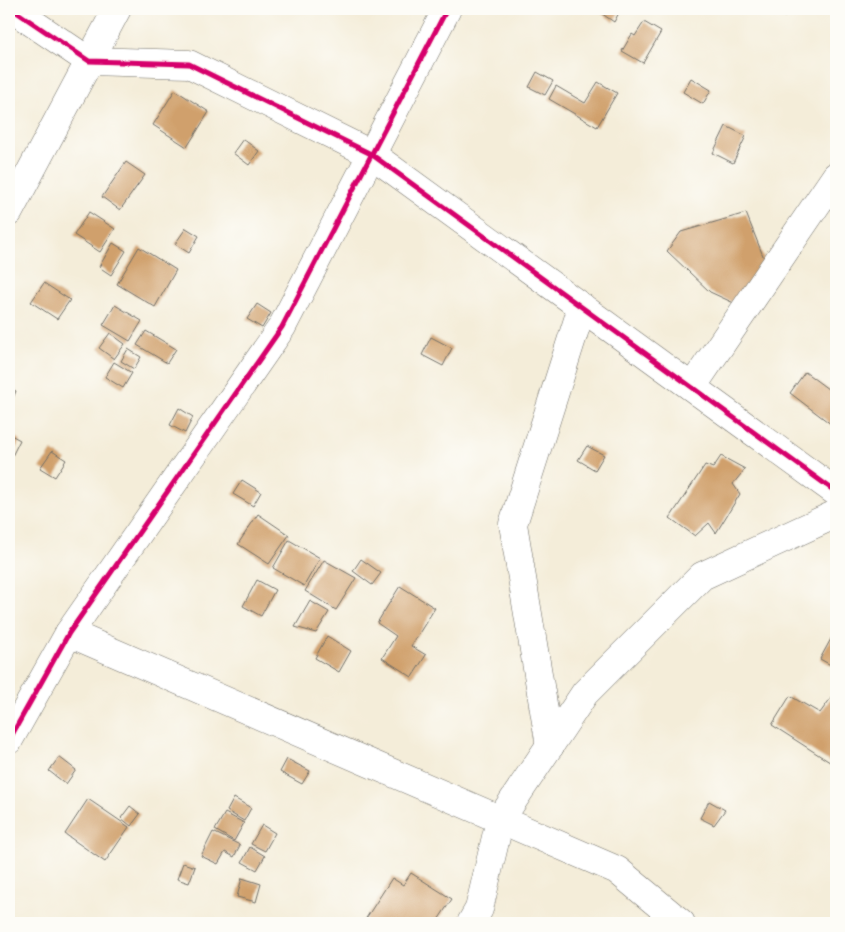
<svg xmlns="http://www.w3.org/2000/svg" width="845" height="932" font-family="'Architects Daughter',sans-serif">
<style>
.building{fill:#d0a06c}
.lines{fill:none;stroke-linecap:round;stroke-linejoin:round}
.minor-casing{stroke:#716f68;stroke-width:29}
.minor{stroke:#fff;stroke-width:28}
.cycleway-casing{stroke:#fdfcf7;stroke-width:8}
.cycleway{stroke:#d6006c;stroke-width:5}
</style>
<rect width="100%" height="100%" fill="#fdfcf7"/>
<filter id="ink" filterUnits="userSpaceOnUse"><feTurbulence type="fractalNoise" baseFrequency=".02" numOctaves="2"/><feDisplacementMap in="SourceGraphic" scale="10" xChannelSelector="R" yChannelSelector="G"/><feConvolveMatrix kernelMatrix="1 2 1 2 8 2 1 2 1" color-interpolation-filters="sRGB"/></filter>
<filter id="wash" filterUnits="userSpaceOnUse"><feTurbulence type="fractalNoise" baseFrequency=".0096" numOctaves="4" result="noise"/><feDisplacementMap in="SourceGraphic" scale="20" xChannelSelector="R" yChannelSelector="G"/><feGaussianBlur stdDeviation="1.12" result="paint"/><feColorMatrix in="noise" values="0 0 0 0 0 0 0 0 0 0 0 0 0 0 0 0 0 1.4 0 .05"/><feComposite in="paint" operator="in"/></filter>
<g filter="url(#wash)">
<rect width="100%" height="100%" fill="#f4edd9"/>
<g id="blocks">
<g class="building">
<path d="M595 9H621L614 22Z"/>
<path d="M770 9H790L785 17Z"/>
<path d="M644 22 661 32 643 63 622 51 632 34 635 36Z"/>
<path d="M537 72 553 81 545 95 529 87Z"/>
<path d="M691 78 711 90 703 104 683 92Z"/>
<path d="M598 82 617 93 597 127 549 99 556 86 585 103Z"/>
<path d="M175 90 209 112 187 147 153 125Z"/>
<path d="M726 126 746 136 733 163 713 153Z"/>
<path d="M243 139 259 151 249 165 233 153Z"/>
<path d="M126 162 145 175 120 210 102 197Z"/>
<path d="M89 212 115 229 100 252 74 235Z"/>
<path d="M746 213 769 271 736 304 710 292 667 251 681 232Z"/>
<path d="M186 228 199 236 189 253 175 244Z"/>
<path d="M113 243 126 251 111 275 99 267Z"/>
<path d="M139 247 176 270 155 307 117 284Z"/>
<path d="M44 283 70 300 57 319 31 302Z"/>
<path d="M257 304 271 313 262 328 247 319Z"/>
<path d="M115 305 142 321 130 341 103 325Z"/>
<path d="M146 331 176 349 167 363 137 345Z"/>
<path d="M110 333 125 344 114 359 99 348Z"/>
<path d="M431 337 452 348 443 366 422 355Z"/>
<path d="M128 349 141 357 134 369 121 361Z"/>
<path d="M114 362 132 373 123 388 105 377Z"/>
<path d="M805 372 836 395V428L790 393Z"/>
<path d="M9 388 16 391 11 403 9 402Z"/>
<path d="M179 408 193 417 185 433 170 425Z"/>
<path d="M9 434 20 440 9 462Z"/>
<path d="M587 446 604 455 595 470 578 460Z"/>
<path d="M52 451 66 460 55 477 40 468Z"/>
<path d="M721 456 745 469 733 484 740 494 716 533 709 523 695 536 670 518 705 465 713 468Z"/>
<path d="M242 480 261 492 253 506 233 494Z"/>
<path d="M258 514 289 535 269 564 238 544Z"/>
<path d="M289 540 320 558 304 586 273 568Z"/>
<path d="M361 559 381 573 372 585 353 571Z"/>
<path d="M324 560 356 578 336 610 305 591Z"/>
<path d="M257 580 275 590 261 616 243 606Z"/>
<path d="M400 586 435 608 411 646 426 655 412 677 382 658 396 636 377 623Z"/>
<path d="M310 601 329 612 316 633 295 627Z"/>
<path d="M327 636 351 651 339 672 315 658Z"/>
<path d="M832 637 836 640V668L820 659Z"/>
<path d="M836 691V766L772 725 790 696 820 713Z"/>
<path d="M59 757 76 770 66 784 49 771Z"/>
<path d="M287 759 310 771 302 784 280 772Z"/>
<path d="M234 798 251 808 244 821 227 811Z"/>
<path d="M88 799 129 827 105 862 65 834Z"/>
<path d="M709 801 725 810 714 825 700 818Z"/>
<path d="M130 806 140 814 131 826 121 818Z"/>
<path d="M225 813 244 823 234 841 215 830Z"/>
<path d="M262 825 275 833 265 851 251 844Z"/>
<path d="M213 832 240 845 234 857 225 852 218 864 201 856Z"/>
<path d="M250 847 265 856 257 870 242 862Z"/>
<path d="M183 863 195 867 189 883 177 879Z"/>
<path d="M411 873 452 899 436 923H363L392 878 403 885Z"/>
<path d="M242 878 261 884 256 902 237 897Z"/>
</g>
</g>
</g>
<g filter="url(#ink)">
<use href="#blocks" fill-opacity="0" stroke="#716f68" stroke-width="1"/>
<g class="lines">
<g class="minor-casing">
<g id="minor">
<path d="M12 9 89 61 189 64 371 154 836 492"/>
<path d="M9 212 117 9"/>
<path d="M692 387 836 176"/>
<path d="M69 633 617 870 681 923"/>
<path d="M9 740 69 633 282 327 447 9"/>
<path d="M550 746 513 524 582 307"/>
<path d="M471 923 479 909 500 820 585 693 702 576 836 514"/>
</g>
</g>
<use href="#minor" class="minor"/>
<g class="cycleway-casing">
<g id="cycleway">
<path d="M12 9 89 61 189 64 371 154 836 492"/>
<path d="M9 740 69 633 282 327 447 9"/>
</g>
</g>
<use href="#cycleway" class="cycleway"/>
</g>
</g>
<rect width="845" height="932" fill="none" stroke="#fdfcf7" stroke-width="30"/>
</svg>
